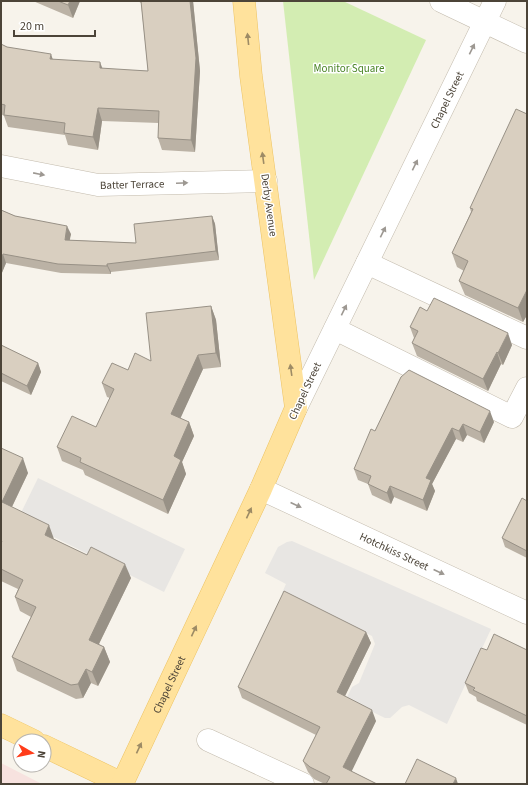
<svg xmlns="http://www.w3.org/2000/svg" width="528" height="785" font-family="'Source Sans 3',sans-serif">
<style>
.medical{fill:#f7e2df}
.green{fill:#d3edb2}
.parking{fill:#e8e6e3}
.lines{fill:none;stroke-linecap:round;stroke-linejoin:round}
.minor-casing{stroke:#c3bbad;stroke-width:23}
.major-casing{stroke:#edc362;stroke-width:23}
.minor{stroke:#fff;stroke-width:22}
.major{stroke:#ffe29c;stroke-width:22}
.wall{fill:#bbb2a5}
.shaded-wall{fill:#989186}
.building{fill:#d9cfc0;stroke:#989186}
.oneway{fill:#9d8b65}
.oneway2{fill:#9d9892}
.labels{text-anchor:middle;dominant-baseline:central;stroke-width:3;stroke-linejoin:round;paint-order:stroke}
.park-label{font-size:11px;fill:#498425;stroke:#fff}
.street-label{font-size:11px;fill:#4c4438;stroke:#fff}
</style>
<rect width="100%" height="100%" fill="#f7f3eb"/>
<path class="medical" d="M1 763 42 784H1Z"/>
<path class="green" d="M283 1H343L426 40 314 280Z"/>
<g class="parking">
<path d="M38 478 185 549 164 592 18 519Z"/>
<path d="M292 541 491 629 447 724 409 705 402 707 390 718H385L346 699 352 687 359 683 375 644 372 636 282 593 286 584 265 573 278 547 287 542Z"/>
</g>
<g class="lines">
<g class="minor-casing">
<g id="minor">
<path d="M441 1 527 42"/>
<path id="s1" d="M1 166 98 185 266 181"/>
<path d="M367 263 527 338"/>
<path d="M335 329 512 417 527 388"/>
<path id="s2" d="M296 408 495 1"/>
<path id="s3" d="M261 489 527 613"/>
<path d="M208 740 303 784"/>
</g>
</g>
<g class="major-casing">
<g id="major">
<path d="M1 725 34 741"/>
<path d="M44 746 123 784"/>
<path id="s4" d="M122 784 261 489 296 408 251 76 244 1"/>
</g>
</g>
<use href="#minor" class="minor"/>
<use href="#major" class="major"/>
</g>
<g class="wall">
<path d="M33 1H80L73 18Z"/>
<path d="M138 1H193L200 71 195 152 162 150 158 138 159 123 102 121 98 150 68 145 65 135 8 127 4 116 1 114V44L7 47 53 59 103 69 148 71 141 3Z"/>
<path d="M527 114V315L523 322 465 295 459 281 464 271 457 267 452 253 471 212 470 208Z"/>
<path d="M1 210 15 216 71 234 69 240 136 243 212 216 215 224 219 260 111 272V274L61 273 6 263 1 275Z"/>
<path d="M211 306 216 320 221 367 203 369 180 418 189 422 194 436 182 462 186 474 168 514 85 475 83 470 62 461 57 447 96 427 110 398 107 397 102 383 128 370 151 361Z"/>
<path d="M427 311 512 345 503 365 501 364 488 391 417 356 412 343 414 338 410 327Z"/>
<path d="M1 345 38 363 41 372 31 395 1 381Z"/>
<path d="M401 377 494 422 484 443 467 435 463 442 456 439 432 484 435 491 427 511 394 497 391 504 372 495 368 484 358 480 354 469 375 431Z"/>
<path d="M1 448 28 473 12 507 54 539 131 578 99 644 104 647 110 662 98 686 91 683 83 698 76 699 17 671 12 657 31 617 20 611 15 597 18 589 1 581Z"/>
<path d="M527 501V558L505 547 502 538Z"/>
<path d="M366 632 371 643 345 696 376 721 351 771 377 784H325L314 779 308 772 303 761 316 735 242 698 238 687Z"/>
<path d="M487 650H527V725L477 701 476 697 469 693 465 683Z"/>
</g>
<g class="shaded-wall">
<path d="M70 1H80L73 18 68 5Z"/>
<path d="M190 1H193L200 71 195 152 191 140Z"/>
<path d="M51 54 55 66 50 59Z"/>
<path d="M100 62 105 75 100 68Z"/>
<path d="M98 108 102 121 98 150 93 137Z"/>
<path d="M212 216 215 224 219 260 216 251Z"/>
<path d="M67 226 71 234 68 249 65 240Z"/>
<path d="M3 254 6 263 1 275V259Z"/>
<path d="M107 264 111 272V274L107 266Z"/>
<path d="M527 290V315L523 322 518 308Z"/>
<path d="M211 306 216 320 221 367 216 353Z"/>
<path d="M508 333 512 345 503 365 498 353Z"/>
<path d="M497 352 501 364 488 391 483 379Z"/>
<path d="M198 355 203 369 176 428 171 414Z"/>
<path d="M38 363 41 372 31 395 27 386Z"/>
<path d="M490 411 494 422 484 443 480 432Z"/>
<path d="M189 422 194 436 182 462 186 474 168 514 163 500 174 456Z"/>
<path d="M463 424 467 435 463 442 459 431Z"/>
<path d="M452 428 456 439 432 484 435 491 427 511 423 500 426 478Z"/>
<path d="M23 458 28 473 7 517 2 502Z"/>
<path d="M390 486 394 497 391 504 387 493Z"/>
<path d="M49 525 54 539 45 535Z"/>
<path d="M125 564 131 578 94 654 89 640Z"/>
<path d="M366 632 371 643 341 704 337 692Z"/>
<path d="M104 647 110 662 98 686 92 672Z"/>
<path d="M86 669 91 683 83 698 78 684Z"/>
<path d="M372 710 376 721 348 779 343 767Z"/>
<path d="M456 778 458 784H453Z"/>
</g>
<g class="building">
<path d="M58 1H70L68 5Z"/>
<path d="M141 1H190L196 58 191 140 158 138 159 111 98 108 93 137 64 133 65 123 4 115 5 105 1 104V44L7 47 51 54 50 59 100 62V68L148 71Z"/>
<path d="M516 109 527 114V290L518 308 459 281 468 261 452 253 473 209 470 208Z"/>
<path d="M1 210 15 216 67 226 65 240 136 243 134 224 212 216 216 251 107 264V266L58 264 3 254 1 259Z"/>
<path d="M434 298 508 333 498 353 497 352 483 379 412 343 418 331 410 327 420 307 427 311Z"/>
<path d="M211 306 216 353 198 355 171 414 189 422 174 456 181 460 163 500 80 462 81 458 57 447 72 416 96 427 114 389 102 383 112 363 128 370 135 353 151 361 146 313Z"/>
<path d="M1 345 38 363 27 386 1 373Z"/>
<path d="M409 370 490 411 480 432 463 424 459 431 452 428 426 478 431 480 423 500 390 486 387 493 368 484 371 476 354 469 371 429 375 431 401 377Z"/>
<path d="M1 448 23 458 2 502 49 525 45 535 87 555 91 547 125 564 89 640 104 647 92 672 86 669 78 684 71 685 12 657 36 607 15 597 23 580 1 569V543L2 541H1Z"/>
<path d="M522 498 527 501V551L502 538Z"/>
<path d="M284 591 366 632 337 692 372 710 343 767 377 784H326L330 777 310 767 303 761 320 727 238 687Z"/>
<path d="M494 634 527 650V716L473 690 475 688 465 683 481 648 487 650Z"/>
<path d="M417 759 456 778 453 784H405Z"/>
</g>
<defs><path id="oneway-solid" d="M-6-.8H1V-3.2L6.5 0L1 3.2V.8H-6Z"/></defs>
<g class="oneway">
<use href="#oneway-solid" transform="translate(248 39) rotate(-96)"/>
<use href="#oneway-solid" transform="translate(263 158) rotate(-98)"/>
<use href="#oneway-solid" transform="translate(291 370) rotate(-98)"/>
<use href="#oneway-solid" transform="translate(249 513) rotate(-65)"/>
<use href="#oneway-solid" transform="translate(194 631) rotate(-65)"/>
<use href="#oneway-solid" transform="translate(139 748) rotate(-65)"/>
</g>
<g class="oneway2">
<use href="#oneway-solid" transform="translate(472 49) rotate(-64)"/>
<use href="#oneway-solid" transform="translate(415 165) rotate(-64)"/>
<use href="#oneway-solid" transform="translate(39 174) rotate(11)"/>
<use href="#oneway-solid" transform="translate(182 183) rotate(-2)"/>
<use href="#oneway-solid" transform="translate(383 232) rotate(-64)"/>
<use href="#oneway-solid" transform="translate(344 310) rotate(-64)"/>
<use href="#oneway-solid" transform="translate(296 505) rotate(25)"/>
<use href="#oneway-solid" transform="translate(439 572) rotate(25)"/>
</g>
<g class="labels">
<g class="park-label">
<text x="349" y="68">Monitor Square</text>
</g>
<g class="street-label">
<text stroke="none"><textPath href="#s2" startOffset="343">Chapel Street</textPath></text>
<text stroke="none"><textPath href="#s1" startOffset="133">Batter Terrace</textPath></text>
<text transform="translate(269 205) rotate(82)">Derby Avenue</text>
<text transform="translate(305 391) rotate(-65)">Chapel Street</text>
<text stroke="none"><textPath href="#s3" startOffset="147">Hotchkiss Street</textPath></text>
<text stroke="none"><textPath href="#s4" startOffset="110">Chapel Street</textPath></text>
</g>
</g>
<rect width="528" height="785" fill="none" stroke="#4c4438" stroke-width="4"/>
<g transform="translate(32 753) rotate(99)"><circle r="19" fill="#ffffff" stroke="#b7b4af"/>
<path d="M0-3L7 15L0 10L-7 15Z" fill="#ff3c1a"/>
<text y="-6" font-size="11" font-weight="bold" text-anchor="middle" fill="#4c4438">N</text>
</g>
<path d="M14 30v6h81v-6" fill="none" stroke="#4c4438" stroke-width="2"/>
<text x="20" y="30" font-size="12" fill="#4c4438" stroke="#ffffff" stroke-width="3" paint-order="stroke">20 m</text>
</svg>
